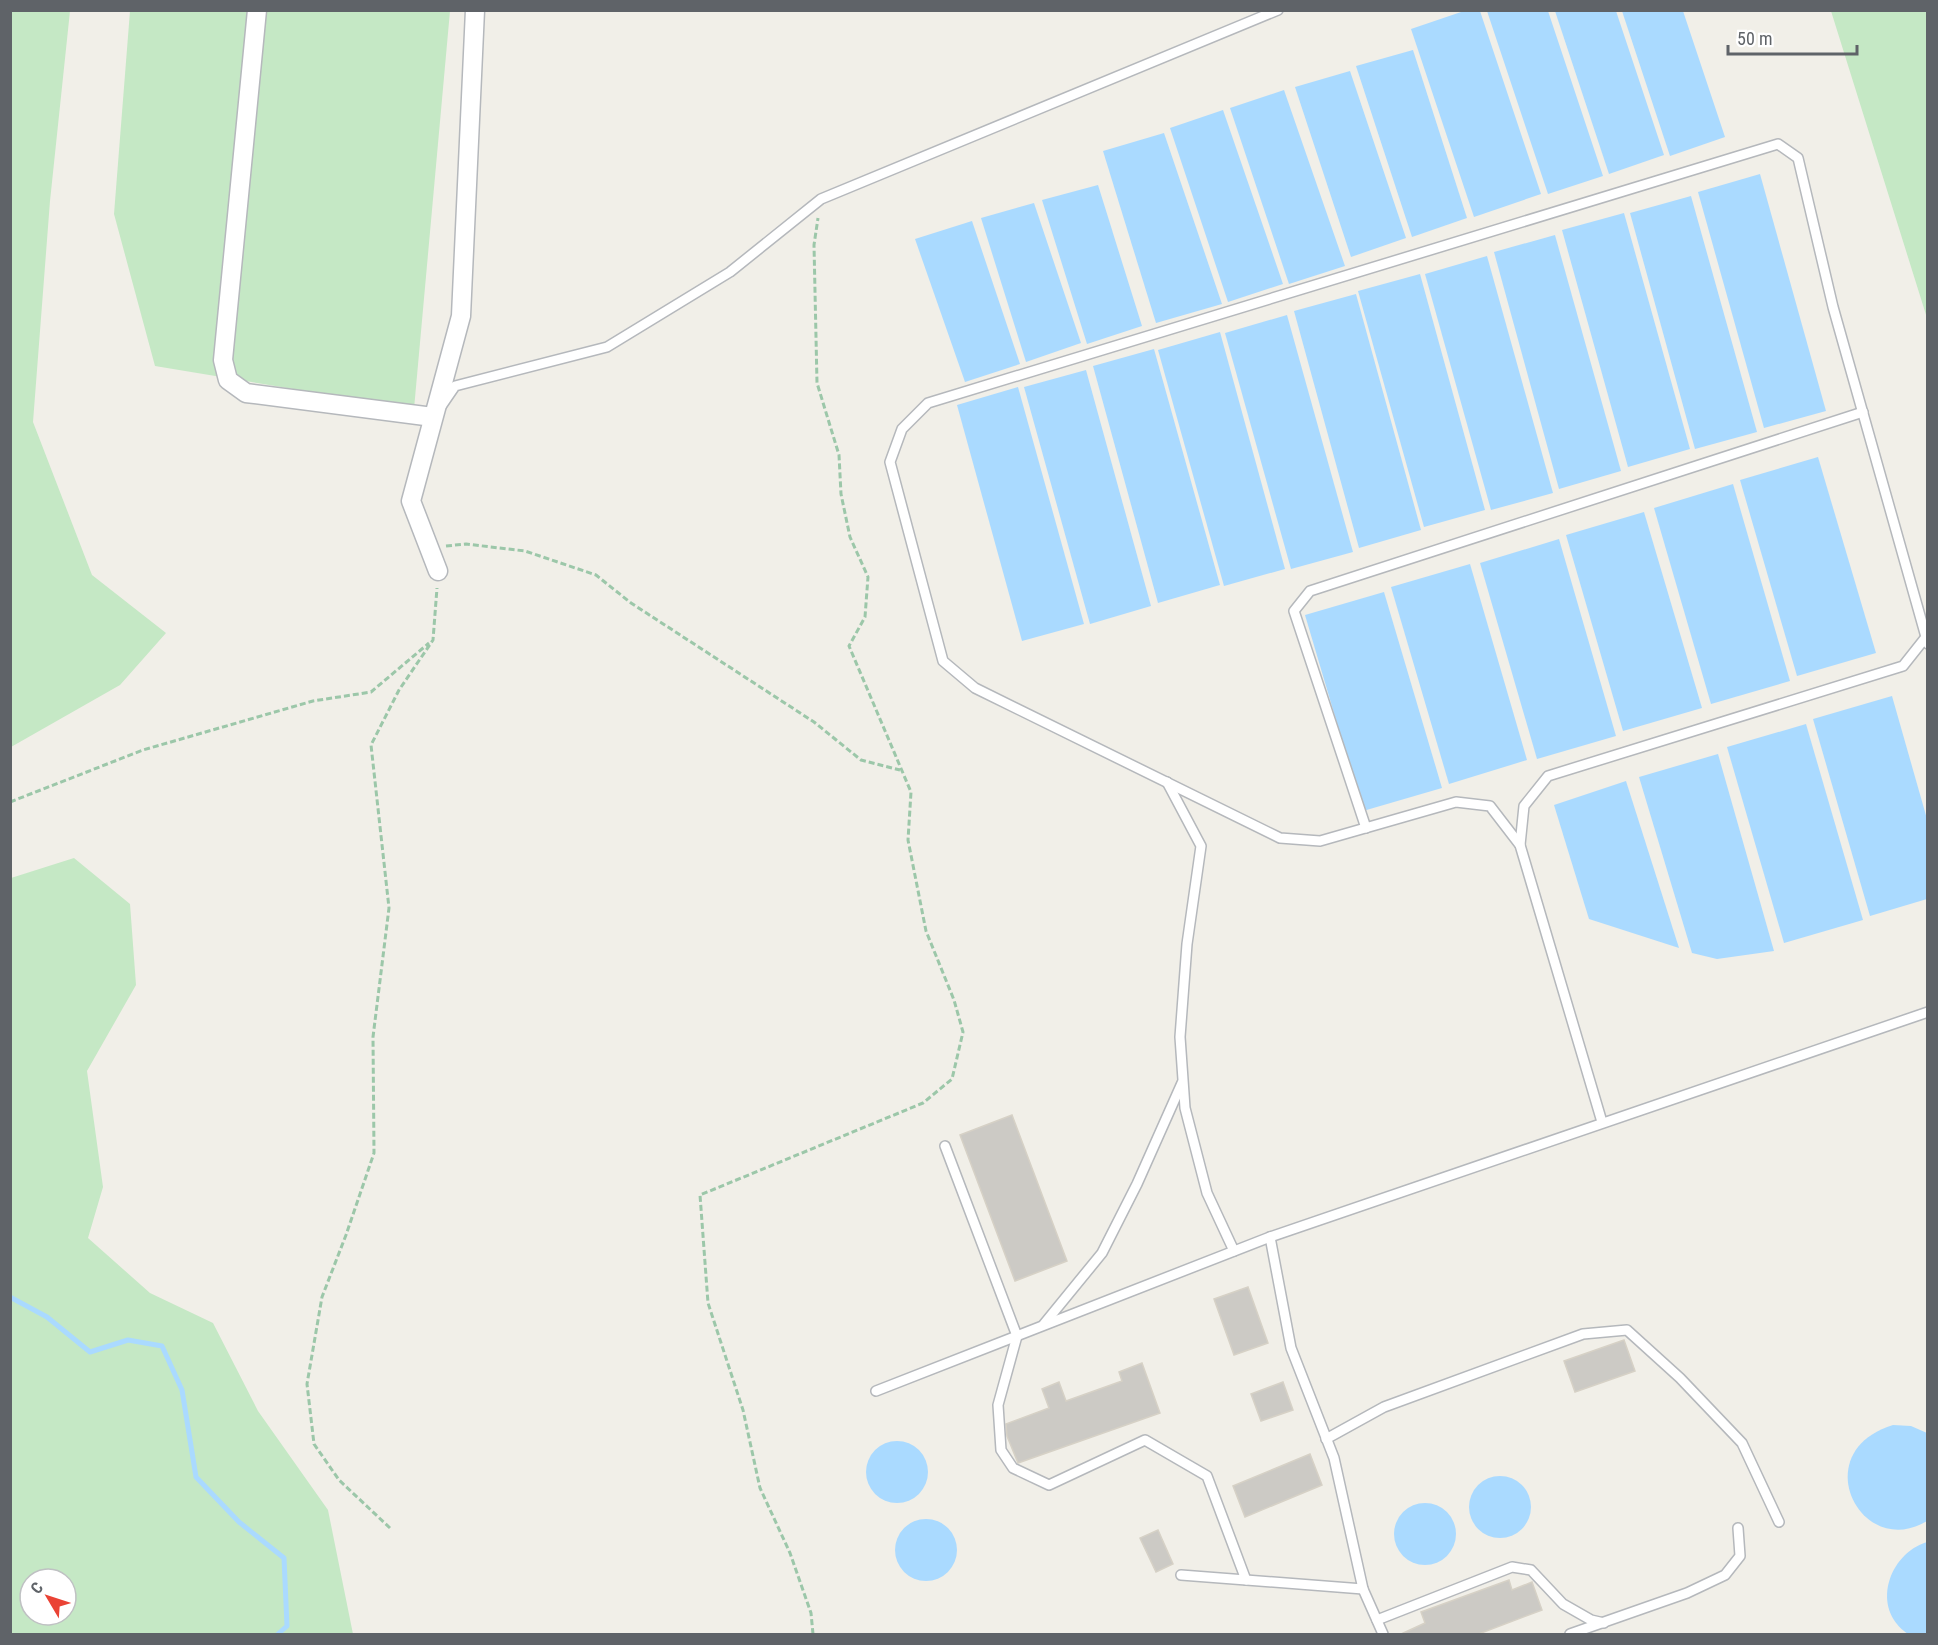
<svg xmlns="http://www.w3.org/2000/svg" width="1938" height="1645" font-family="'Roboto Condensed',sans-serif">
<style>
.green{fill:#c5e8c5;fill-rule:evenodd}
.water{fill:#aadaff}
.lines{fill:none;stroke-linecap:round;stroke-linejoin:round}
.stream{stroke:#aadaff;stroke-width:5}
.building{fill:#cccac5;stroke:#d6d1c6;stroke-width:1.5}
.service-casing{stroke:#b5b8bc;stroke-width:12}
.minor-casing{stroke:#b5b8bc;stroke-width:21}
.path{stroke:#9cc7a9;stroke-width:3;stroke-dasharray:6 3;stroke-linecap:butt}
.service{stroke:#fff;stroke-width:9}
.minor{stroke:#fff;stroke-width:18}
</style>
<rect width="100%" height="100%" fill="#f1efe8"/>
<g class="green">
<path d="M11 10 70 11 50 201 33 422 92 575 166 633 120 685 11 747Z"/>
<path d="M130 11H450L414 409 155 366 114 214Z"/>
<path d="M1831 11H1927V319V318Z"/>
<path d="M74 858 130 904 136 985 87 1071 103 1187 88 1238 150 1293 213 1323 258 1411 328 1510 353 1634H11V878ZM30 1579H66V1615H30Z"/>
</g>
<g class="water">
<path d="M1464 11H1480L1541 194 1474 217 1411 29Z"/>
<path d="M1487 11H1548L1603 176 1548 194Z"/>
<path d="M1555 11H1616L1664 155 1609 174Z"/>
<path d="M1622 11H1683L1725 137 1670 156Z"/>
<path d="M1413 50 1467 218 1412 237 1356 66Z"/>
<path d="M1350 71 1406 238 1351 257 1295 87Z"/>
<path d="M1284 90 1345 266 1289 284 1230 108Z"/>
<path d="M1223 110 1283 284 1228 302 1170 128Z"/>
<path d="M1164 133 1222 304 1156 323 1103 151Z"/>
<path d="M1760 174 1826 411 1764 428 1698 192Z"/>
<path d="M1098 185 1142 326 1087 344 1042 200Z"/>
<path d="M1691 196 1757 432 1695 449 1630 213Z"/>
<path d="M1034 203 1081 343 1026 362 981 218Z"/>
<path d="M1624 213 1690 449 1628 467 1562 230Z"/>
<path d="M972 221 1020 364 965 382 915 239Z"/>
<path d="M1555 235 1621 471 1559 489 1494 252Z"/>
<path d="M1487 256 1553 493 1491 510 1425 274Z"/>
<path d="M1420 274 1485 510 1424 527 1358 291Z"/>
<path d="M1356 294 1421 530 1359 548 1294 311Z"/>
<path d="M1287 315 1353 552 1291 569 1225 333Z"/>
<path d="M1220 332 1285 569 1224 586 1158 350Z"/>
<path d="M1154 349 1220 585 1158 603 1093 366Z"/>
<path d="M1086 370 1151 606 1090 624 1024 387Z"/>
<path d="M1018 387 1084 624 1022 641 957 405Z"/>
<path d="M1818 457 1876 653 1797 676 1740 480Z"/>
<path d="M1733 484 1790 681 1711 704 1654 508Z"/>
<path d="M1644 512 1702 708 1623 731 1566 535Z"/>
<path d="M1559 539 1616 736 1537 759 1480 563Z"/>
<path d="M1470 564 1527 760 1449 784 1391 587Z"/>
<path d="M1384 592 1442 788 1363 811 1305 615Z"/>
<path d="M1892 696 1927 819V899L1870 916 1813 719Z"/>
<path d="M1806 724 1863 920 1784 943 1727 747Z"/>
<path d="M1718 754 1774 951 1717 959 1692 953 1639 777Z"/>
<path d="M1626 781 1679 948 1589 919 1554 805Z"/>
<path d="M1893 1425 1911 1426 1927 1433V1521C1861 1561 1805 1452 1893 1425Z"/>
<circle cx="897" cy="1472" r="31"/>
<circle cx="1500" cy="1507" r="31"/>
<circle cx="1425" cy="1534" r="31"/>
<circle cx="926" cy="1550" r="31"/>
<path d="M1927 1542V1634H1908C1870 1609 1888 1554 1927 1542Z"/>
</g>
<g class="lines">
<path class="stream" d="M10 1297 47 1317 90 1352 128 1340 162 1346 182 1390 196 1477 239 1522 284 1558 287 1626 278 1634"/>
</g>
<g class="building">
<path d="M1012 1115 1067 1261 1015 1281 960 1135Z"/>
<path d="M1248 1287 1268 1343 1234 1355 1214 1299Z"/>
<path d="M1624 1340 1635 1371 1575 1392 1564 1361Z"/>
<path d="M1142 1363 1160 1413 1018 1463 1007 1436 1006 1424 1049 1408 1042 1389 1059 1382 1066 1401 1122 1381 1119 1372Z"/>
<path d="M1283 1382 1293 1410 1261 1421 1251 1394Z"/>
<path d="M1310 1454 1322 1485 1245 1517 1233 1486Z"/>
<path d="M1158 1530 1173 1564 1156 1572 1140 1538Z"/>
<path d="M1509 1580 1512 1590 1532 1582 1542 1610 1476 1635H1399L1425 1623 1421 1612Z"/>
</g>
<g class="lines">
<g class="service-casing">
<g id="service">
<path d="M442 405 455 386 607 347 730 272 821 199 1278 10"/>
<path d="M1167 782 1201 846 1187 944 1180 1037 1185 1108 1207 1193 1234 1251"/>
<path d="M1366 828 1294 611 1310 591 1863 412"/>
<path d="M1520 845 1524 806 1548 776 1903 666 1926 637"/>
<path d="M1602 1122 1520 845 1490 806 1456 802 1320 841 1280 838 975 688 943 661 890 462 902 429 928 403 1778 144 1798 158 1833 307 1928 644"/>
<path d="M945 1146 1017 1336 998 1405 1001 1450 1013 1468 1049 1485 1145 1440 1207 1476 1246 1580"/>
<path d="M1270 1237 1291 1348 1334 1458 1363 1589 1383 1634"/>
<path d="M1044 1324 1102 1253 1137 1184 1182 1083"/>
<path d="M876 1391 1270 1237 1928 1012"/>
<path d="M1326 1439 1384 1407 1583 1334 1627 1330 1680 1378 1742 1443 1779 1522"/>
<path d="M1181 1575 1363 1589"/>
<path d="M1377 1620 1512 1567 1531 1570 1563 1604 1591 1620 1604 1623"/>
<path d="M1570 1634 1687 1593 1725 1575 1740 1556 1738 1528"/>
</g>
</g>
<g class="minor-casing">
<g id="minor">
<path d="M257 10 223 360 228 380 246 393 433 417"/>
<path d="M438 571 411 501 461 316 475 10"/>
</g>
</g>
<g class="path">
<path d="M446 546 466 544 525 551 596 575 631 603 814 722 861 760 900 770"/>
<path d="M10 802 143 750 313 701 371 692 429 643"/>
<path d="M390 1528 339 1480 314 1444 307 1384 322 1297 346 1235 374 1153 373 1037 389 908 371 745 399 690 433 640 437 588"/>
<path d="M813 1634 811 1613 790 1553 760 1488 743 1410 708 1303 700 1195 923 1103 952 1079 963 1032 954 1000 926 931 908 840 911 792 849 646 865 617 868 577 850 537 841 494 839 455 817 383 814 245 818 218"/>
</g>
<use href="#service" class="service"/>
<use href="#minor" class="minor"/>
</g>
<rect width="1938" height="1645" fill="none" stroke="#5f6368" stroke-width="24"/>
<g transform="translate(48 1597) rotate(309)"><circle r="28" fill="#ffffff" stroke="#bfc1c3" stroke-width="1.5"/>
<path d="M0-4.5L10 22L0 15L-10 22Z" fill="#ea4335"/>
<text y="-9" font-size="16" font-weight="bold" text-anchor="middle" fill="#5f6368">С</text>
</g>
<path d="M1728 45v9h129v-9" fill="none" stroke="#5f6368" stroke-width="3"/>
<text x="1737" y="45" font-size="18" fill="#5f6368" stroke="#ffffff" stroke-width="4.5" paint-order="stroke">50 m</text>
</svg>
